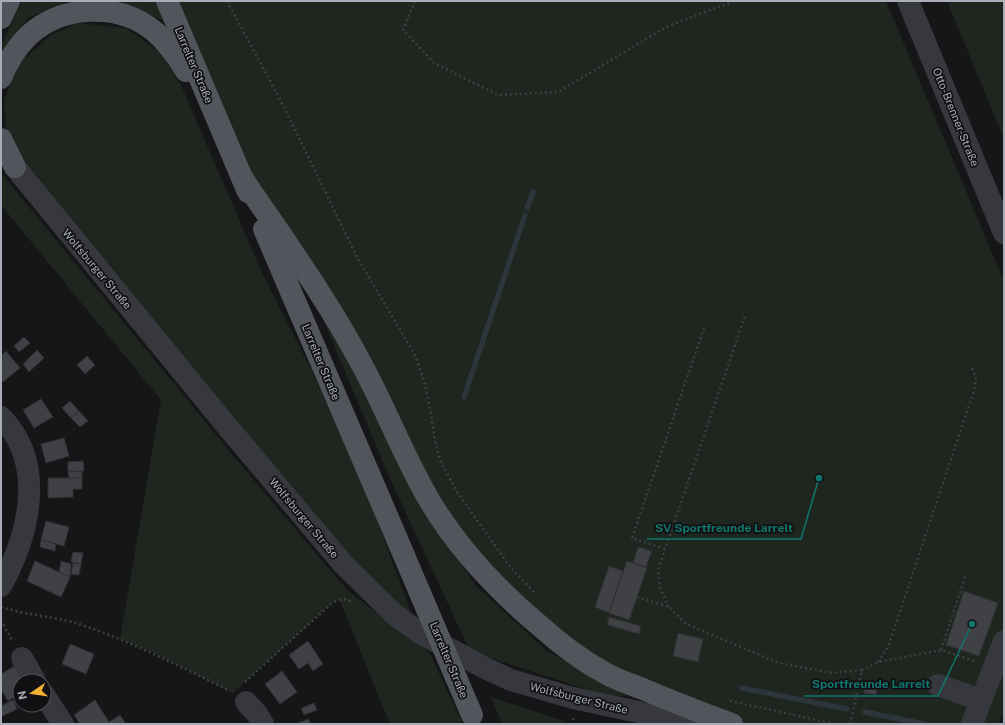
<svg xmlns="http://www.w3.org/2000/svg" width="1005" height="725" font-family="'Public Sans',sans-serif">
<style>
.green{fill:#1e261f}
.lines{fill:none;stroke-linecap:round;stroke-linejoin:round}
.stream{stroke:#2c353c;stroke-width:5.5}
.building{fill:#404145;stroke:#303034}
.path{stroke:#3d3f44;stroke-width:2.5;stroke-dasharray:2 3;stroke-linecap:butt}
.minor{stroke:#37383d;stroke-width:22}
.major{stroke:#53555c;stroke-width:22}
.major-bridge{stroke:#53555c;stroke-width:22}
.labels{text-anchor:middle;dominant-baseline:central;stroke-width:3.5;stroke-linejoin:round;paint-order:stroke}
.street-label{font-size:11px;fill:#a8adb8;stroke:#111113}
.leader{fill:none;stroke:#0f766e;stroke-width:1.5}
.callout-dot{fill:#0f766e;stroke:#111113;stroke-width:1.5}
.callout-label{font-size:12px;text-anchor:middle;font-weight:bold;fill:#0f766e;stroke:#111113;stroke-width:3.5;stroke-linejoin:round;paint-order:stroke}
</style>
<rect width="100%" height="100%" fill="#161618"/>
<g class="green">
<path d="M22 1H69L28 18 1 51V46Z"/>
<path d="M105 1H155L164 21 125 4Z"/>
<path d="M167 1H886L1004 281V710L999 724H732L606 674 485 575 243 179Z"/>
<path d="M947 1H1004V139Z"/>
<path d="M78 23 126 28 160 52 181 85 262 273 311 369 367 493 413 618 332 539 7 139 4 101 17 65 51 35Z"/>
<path d="M1 173 240 464 348 591 429 652 463 724H390L339 599 332 603 233 693 154 653 120 639 161 400 1 205Z"/>
<path d="M317 305 349 360 413 493 476 586 546 650 627 696 603 695 470 651 391 481Z"/>
<path d="M491 697 564 721V724H502Z"/>
</g>
<g class="lines">
<g class="stream">
<path d="M527 208 533 192"/>
<path d="M464 397 525 215"/>
<path d="M742 688 847 709"/>
<path d="M865 712 924 724"/>
</g>
</g>
<g class="building">
<path d="M24 337 30 343 19 352 14 346Z"/>
<path d="M37 350 44 358 29 372 23 364Z"/>
<path d="M6 351 20 368 3 382 1 380V356Z"/>
<path d="M87 356 95 365 85 374 77 365Z"/>
<path d="M41 399 53 417 34 428 23 410Z"/>
<path d="M70 401 79 411 71 418 62 408Z"/>
<path d="M79 411 88 421 80 427 71 418Z"/>
<path d="M64 438 69 456 46 463 41 444Z"/>
<path d="M83 461 84 471 68 472V462Z"/>
<path d="M82 471V478H69L68 472Z"/>
<path d="M48 478H82V489H73V497L48 498Z"/>
<path d="M46 521 69 527 64 546 41 540Z"/>
<path d="M41 540 56 544 55 551 40 547Z"/>
<path d="M638 547 652 551 646 567 633 563Z"/>
<path d="M73 552 83 553 81 564 71 562Z"/>
<path d="M35 561 70 577 61 597 27 581Z"/>
<path d="M61 561 71 564 70 577 59 572Z"/>
<path d="M627 561 647 568 629 620 609 613Z"/>
<path d="M73 563 81 564 79 575 71 574Z"/>
<path d="M609 566 623 571 609 613 595 607Z"/>
<path d="M964 591 998 603 979 656 946 645Z"/>
<path d="M609 617 641 626 639 634 607 625Z"/>
<path d="M678 633 703 639 698 662 673 656Z"/>
<path d="M308 641 323 664 313 671 308 663 299 669 289 655Z"/>
<path d="M70 644 94 654 86 674 62 664Z"/>
<path d="M18 664 28 681H20V693L8 701 1 689V674Z"/>
<path d="M282 671 297 692 280 704 265 684Z"/>
<path d="M865 685 877 687 876 695 864 693Z"/>
<path d="M13 700 17 709 1 717V706Z"/>
<path d="M95 700 109 722 120 715 126 724H80L74 715Z"/>
<path d="M314 703 317 710 304 715 301 708Z"/>
<path d="M308 719 311 724H296Z"/>
</g>
<g class="lines">
<g class="path">
<path d="M227 1 284 107 357 257 415 355 425 384 432 420 435 441 440 460 457 492 511 568 536 594"/>
<path d="M415 1 403 30 434 63 498 95 558 92 666 27 734 1"/>
<path d="M665 549 632 538 704 328"/>
<path d="M637 597 669 607 686 624 779 663 833 673 862 670"/>
<path d="M1 607C25 615 52 616 76 623 131 641 179 666 230 691"/>
<path d="M669 607 660 588 658 570 745 316"/>
<path d="M1 620 13 642"/>
<path d="M941 650 965 577"/>
<path d="M878 662 888 647 974 391 976 377 971 366"/>
<path d="M245 682 332 603C338 600 345 597 351 602"/>
<path d="M730 701 835 724"/>
<path d="M573 718 574 724"/>
<path d="M850 724 862 670 878 662 941 650 975 661"/>
</g>
<g class="minor">
<path d="M908 1 1004 233"/>
<path d="M15 167 226 425 344 565 395 615 420 633 485 668 511 680 573 698 695 724"/>
<path d="M1 417C47 464 29 535 1 586"/>
<path d="M22 658 35 681"/>
<path d="M938 685 981 700"/>
<path d="M44 695 63 724"/>
<path d="M246 702 257 714 263 724"/>
<path d="M972 724 1004 641"/>
</g>
<g class="major">
<path d="M167 1 248 192"/>
<path d="M1 18 9 1"/>
<path d="M1 78C7 62 17 47 29 35 63 5 118 2 154 31 167 42 177 56 186 71"/>
<path d="M1 139 15 167"/>
<path d="M243 179C284 240 328 300 362 365 386 409 403 455 428 498 457 548 496 589 540 626 560 644 581 660 605 673 617 680 630 684 643 689 673 702 702 713 732 724"/>
<path d="M264 229 397 539"/>
</g>
<path class="major-bridge" d="M397 539 472 715"/>
</g>
<g class="labels">
<g class="street-label">
<text transform="translate(194 65) rotate(67)">Larrelter Straße</text>
<text transform="translate(956 117) rotate(68)">Otto-Brenner-Straße</text>
<text transform="translate(97 269) rotate(50)">Wolfsburger Straße</text>
<text transform="translate(321 362) rotate(67)">Larrelter Straße</text>
<text transform="translate(304 518) rotate(50)">Wolfsburger Straße</text>
<text transform="translate(449 660) rotate(67)">Larrelter Straße</text>
<text transform="translate(579 698) rotate(14)">Wolfsburger Straße</text>
</g>
</g>
<path class="leader" d="M819 478L801 539H647M972 624L938 696H804"/>
<g class="callout-dot">
<circle cx="819" cy="478" r="4"/>
<circle cx="972" cy="624" r="4"/>
</g>
<g class="callout-label">
<text x="724" y="532">SV Sportfreunde Larrelt</text>
<text x="871" y="688">Sportfreunde Larrelt</text>
</g>
<rect width="1005" height="725" fill="none" stroke="#a8adb8" stroke-width="4"/>
<g transform="translate(32 693) rotate(257)"><circle r="19" fill="#111113" stroke="#4d4f55"/>
<path d="M0-3L7 15L0 10L-7 15Z" fill="#f2b134"/>
<text y="-6" font-size="11" font-weight="bold" text-anchor="middle" fill="#a8adb8">N</text>
</g>
</svg>
